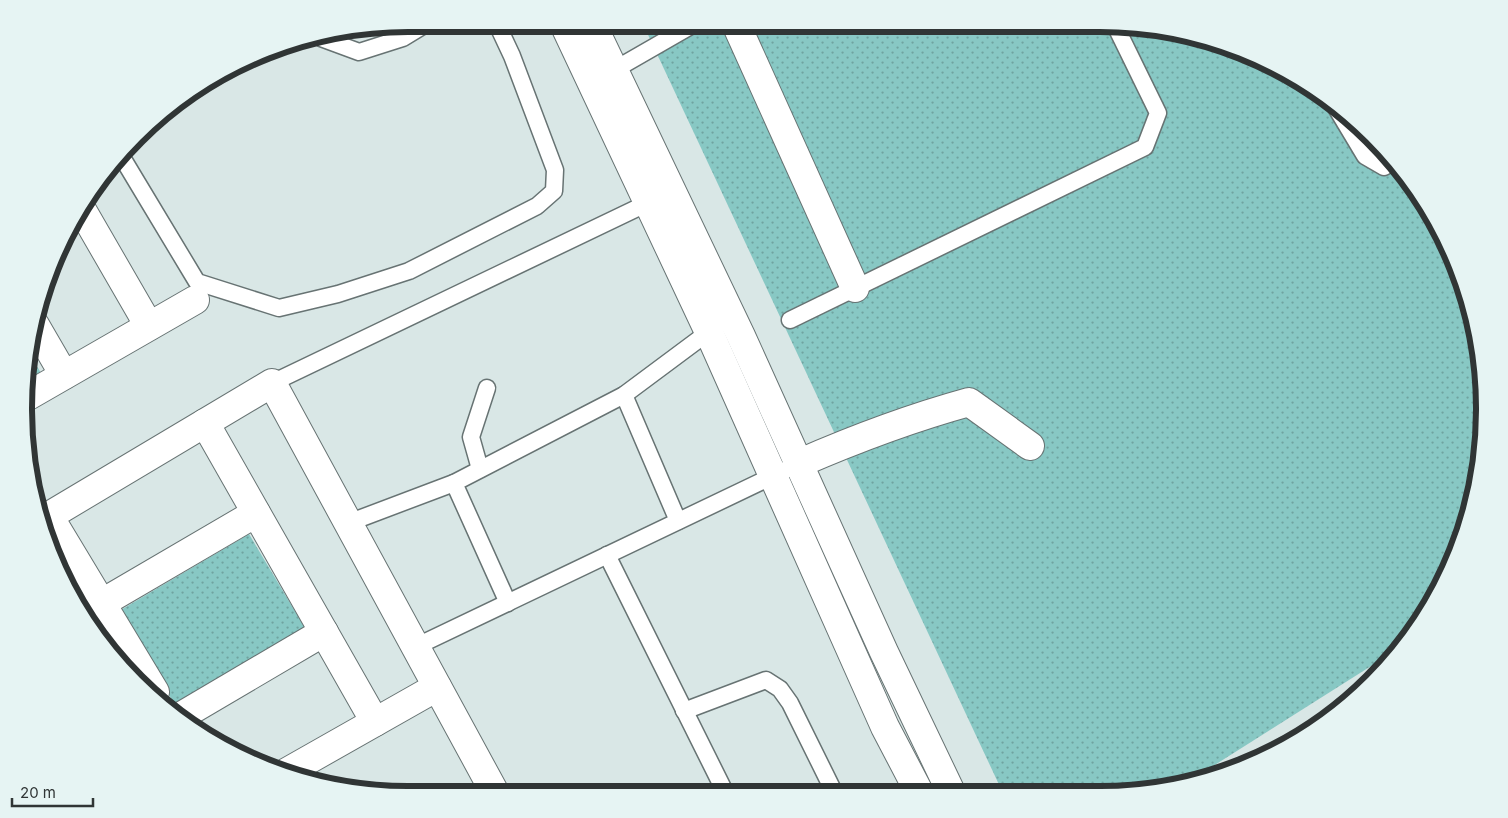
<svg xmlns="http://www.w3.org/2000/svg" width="1508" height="818" font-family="Inter,sans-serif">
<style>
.park{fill:url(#park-dots)}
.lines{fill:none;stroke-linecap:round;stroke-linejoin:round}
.lane-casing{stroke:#677373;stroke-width:19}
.street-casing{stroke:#677373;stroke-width:30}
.secondary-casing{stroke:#677373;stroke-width:30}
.lane{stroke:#fff;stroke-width:16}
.street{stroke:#fff;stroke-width:28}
.secondary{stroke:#fff;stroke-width:28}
.rim{fill:none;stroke:#303535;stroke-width:6}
</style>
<defs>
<pattern id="park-dots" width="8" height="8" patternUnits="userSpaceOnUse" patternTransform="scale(1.25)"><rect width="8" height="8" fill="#88c8c4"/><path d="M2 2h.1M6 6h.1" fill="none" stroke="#70a3a0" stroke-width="1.8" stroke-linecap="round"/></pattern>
</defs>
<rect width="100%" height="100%" fill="#d9e7e6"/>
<g class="park">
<path d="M643 24 1124 25 1199 37 1291 75 1353 119 1404 174 1444 238 1471 309 1483 384 1481 459 1464 533 1433 601 1398 649 1191 780 1149 791H1002Z"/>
<path d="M32 358 41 373 30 380Z"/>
<path d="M249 534 305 628 175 705 119 611Z"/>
</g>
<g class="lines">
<g class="lane-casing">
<g id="lane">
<path d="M321 38 359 52 403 38 426 24"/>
<path d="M614 70 694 24"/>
<path d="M1335 106 1365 156 1384 167 1393 162"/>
<path d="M123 159 197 282 279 308 338 294 409 271 537 206 554 191 555 170 512 56 497 24"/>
<path d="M790 320 1145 147 1158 113 1115 25"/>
<path d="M272 383 654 200"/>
<path d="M624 395 678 521"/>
<path d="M480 469 471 437 487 388"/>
<path d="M348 523 454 483"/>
<path d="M607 555 725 792"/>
<path d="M508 603 454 483 624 395 714 328"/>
<path d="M415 647 800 463"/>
<path d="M684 711 766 680 780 689 790 703 834 792"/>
</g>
</g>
<g class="street-casing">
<g id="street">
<path d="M736 24 855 288"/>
<path d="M82 210 149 326"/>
<path d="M35 325 64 375"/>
<path d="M28 396 195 300"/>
<path d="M205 423 375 722"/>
<path d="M800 463C855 439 911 418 969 402L1030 446"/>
<path d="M49 516 155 692"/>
<path d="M44 519 272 383 495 793"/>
<path d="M102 603 256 513"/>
<path d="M183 715 324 632"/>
<path d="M287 772 437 687"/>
</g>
</g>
<g class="secondary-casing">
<g id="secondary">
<path d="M564 24 708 330 885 727 919 792"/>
<path d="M592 24 741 336 884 652 951 792"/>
</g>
</g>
<use href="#lane" class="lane"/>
<use href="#street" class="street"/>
<use href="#secondary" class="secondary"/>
</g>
<path d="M0 0H1508V818H0ZM408 32H1100A376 376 0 0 1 1476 408V410A376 376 0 0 1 1100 786H408A376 376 0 0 1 32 410V408A376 376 0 0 1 408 32Z" fill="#e6f4f3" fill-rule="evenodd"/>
<path class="rim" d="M408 32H1100A376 376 0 0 1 1476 408V410A376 376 0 0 1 1100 786H408A376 376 0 0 1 32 410V408A376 376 0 0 1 408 32Z"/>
<path d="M12 798v8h81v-8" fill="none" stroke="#303535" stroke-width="2.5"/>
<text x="20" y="798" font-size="15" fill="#303535" stroke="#e6f4f3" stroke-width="4" paint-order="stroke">20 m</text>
</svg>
